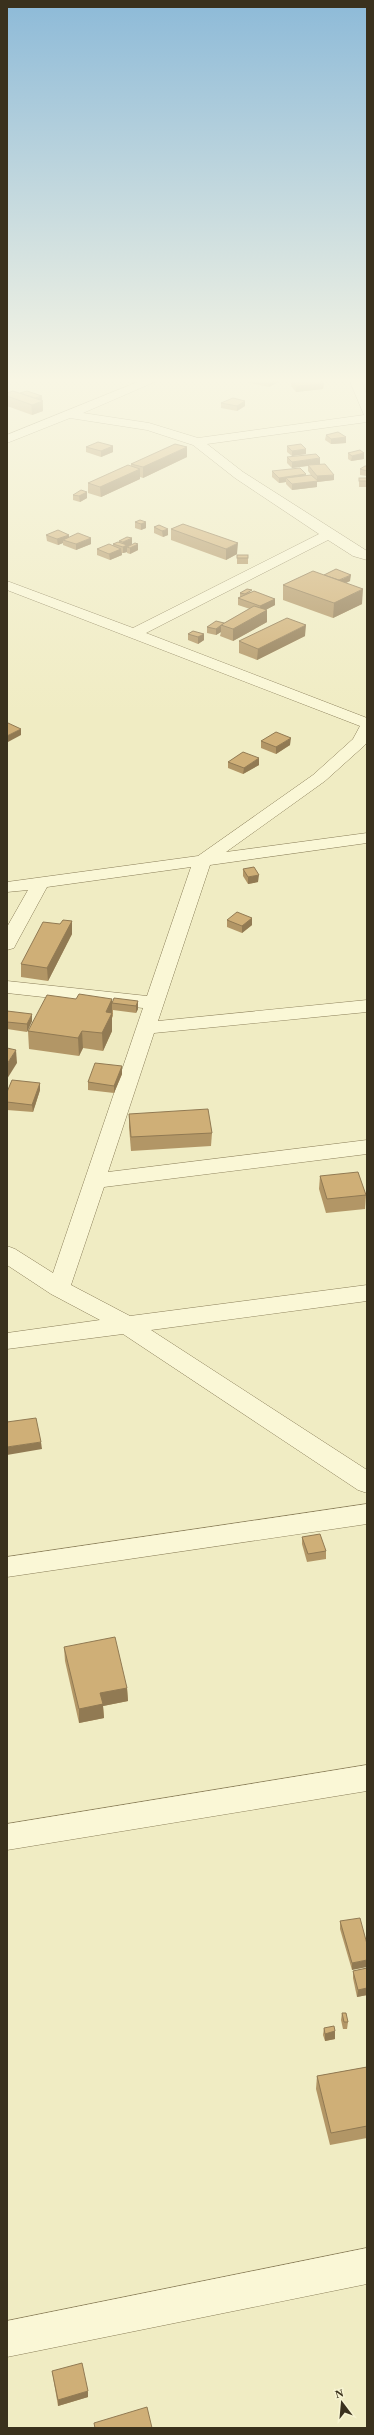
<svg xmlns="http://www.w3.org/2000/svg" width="374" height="2435" font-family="Georgia,serif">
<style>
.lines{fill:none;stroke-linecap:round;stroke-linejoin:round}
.minor-casing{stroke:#8a7e59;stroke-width:1}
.minor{fill:#faf7d6;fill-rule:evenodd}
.wall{fill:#b29666}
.shaded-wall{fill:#917a53}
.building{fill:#cfaf77;stroke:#917a53}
</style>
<rect width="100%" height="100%" fill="#f0ecc3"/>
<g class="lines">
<g class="minor-casing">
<g id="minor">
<path d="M150 377H166L83 413 149 423 198 438 364 415 348 377H360L367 396V422L207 444 243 472 367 551V560L353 556 328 540 146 633 367 718V742L365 745 325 781 226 852 367 833V843L210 865 158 1021 367 1000V1012L154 1033 108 1172 367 1140V1154L104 1187 71 1285 130 1316 367 1285V1301L151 1330 367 1470V1493L358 1490 123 1334 7 1349V1333L100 1320 51 1294 7 1265V1246L15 1249 53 1273 143 1008 7 993V981L147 996 191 867 47 887 16 944 14 948 7 950V927L28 890 7 892V882L198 856 313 775 353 739 360 726 7 590V581L133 628 319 534 235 478 193 445 147 430 70 418 7 443V435Z"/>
<path d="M367 1504V1524L7 1577V1557Z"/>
<path d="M367 1765V1791L7 1850V1824Z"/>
<path d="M367 2248V2284L7 2357V2321Z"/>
</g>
</g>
<use href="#minor" class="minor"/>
</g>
<g class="wall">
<path d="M278 377H297L296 380 323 389 296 392 291 386V380H294L278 378Z"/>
<path d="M250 378 278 382 269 387 250 383Z"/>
<path d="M7 393 43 401V411L32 415 7 406Z"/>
<path d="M221 403 245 406 237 411 221 408Z"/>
<path d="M326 435 346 437V443L331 444 325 440Z"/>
<path d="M113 446V452L101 457 86 452V447Z"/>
<path d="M287 446 306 449V454L292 456 287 452Z"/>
<path d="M348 453 364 459 351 461 348 459Z"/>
<path d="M187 457 143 478 140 477V479L101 497 88 493V483L131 466V464Z"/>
<path d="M287 457 320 464 334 480 317 482V487L292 490 286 484V482L279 483 272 477V471L306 474V476L311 475 308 471V466L292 468 287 463Z"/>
<path d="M367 466V476L360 475V469Z"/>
<rect x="359" y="478" width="8" height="9"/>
<path d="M87 492V498L80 502 73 500V495Z"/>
<path d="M140 520 146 528 141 530 135 528V522Z"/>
<path d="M183 524 237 554 226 560 171 540V529Z"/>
<path d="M159 525 168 535 163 537 154 533V527Z"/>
<path d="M46 535 69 537 91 544 76 550 63 545V543L58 545 47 541Z"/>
<path d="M119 541 132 544 138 550 130 554 127 553V552L123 553H122V555L110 560 97 555V549L113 546V544L119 542Z"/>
<path d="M237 555 248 558V564H237Z"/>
<path d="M324 575 350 581 346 583 362 604 333 618 283 600V585Z"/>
<path d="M252 592 275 599V605L265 610H267V622L233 641 220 636 221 632 216 635 207 633V627L224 623 250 609 238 605V598H240V593Z"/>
<path d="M193 631 204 640 198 644 188 640V634Z"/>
<path d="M305 636 257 660 239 653V641Z"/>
<path d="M261 741 290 745 276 754 261 748Z"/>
<path d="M228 762 259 765 243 774 228 768Z"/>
<path d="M243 869 258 882 248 884 243 876Z"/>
<path d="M252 918V925L242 933 227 927V920Z"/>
<path d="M72 921V934L48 981 21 977V964Z"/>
<path d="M76 999H112V1002L138 1001V1009L136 1013 113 1010V1016L112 1018V1031L103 1051 83 1048 79 1056 29 1049 28 1031Z"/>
<path d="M7 1011 32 1021 27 1032 7 1029Z"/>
<path d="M122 1066V1074L114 1093 88 1090V1082Z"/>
<path d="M40 1083V1090L33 1112 7 1110V1092Z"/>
<path d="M129 1114 212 1133 211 1146 131 1151 129 1127Z"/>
<path d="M320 1176 366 1195 365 1209 326 1213 319 1189Z"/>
<path d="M302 1537 326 1551V1559L307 1562 302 1544Z"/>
<path d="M64 1647 127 1688 128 1701 103 1706 104 1718 79 1723 65 1661Z"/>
<path d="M340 1921 367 1944 352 1970 340 1929Z"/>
<path d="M367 1968V1995L357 1997 353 1978V1971Z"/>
<path d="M342 2013 348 2022 347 2029H343L341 2020Z"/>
<path d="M324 2028 335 2031V2039L325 2041 323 2035Z"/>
<path d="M367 2067V2138L330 2145 316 2089 317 2076Z"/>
<path d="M52 2371 88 2397 58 2406Z"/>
</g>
<g class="shaded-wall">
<path d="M277 377H278V382L269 387V382Z"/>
<path d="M324 384 323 389 296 392V386Z"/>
<path d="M42 396 43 411 32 415 31 400Z"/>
<path d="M245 401V406L237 411V406Z"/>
<path d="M346 437V443L331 444V439Z"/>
<path d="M113 446V452L101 457V451Z"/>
<path d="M187 447V457L143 478V467Z"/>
<path d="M306 449V454L292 456V451Z"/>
<path d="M364 453V459L351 461 352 456Z"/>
<path d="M320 458V464L292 468V462Z"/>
<path d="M140 469V479L101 497 100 487Z"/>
<path d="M306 474V480L286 478V482L279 483V478Z"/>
<path d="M334 475V480L317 482V487L292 490V484L317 481V476Z"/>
<path d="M87 492V498L80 502 79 496Z"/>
<path d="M146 522V528L141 530V524Z"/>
<path d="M168 529V535L163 537 162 531Z"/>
<path d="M69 535V541L63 540V543L58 545 57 539Z"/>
<path d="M91 538V544L76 550V544Z"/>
<path d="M132 538V544L127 547V552L123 553V542Z"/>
<path d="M238 543 237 554 226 560V549Z"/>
<path d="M138 544V550L130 554V548Z"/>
<path d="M121 549 122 555 110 560 109 554Z"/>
<path d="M351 575 350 581 337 587 338 581Z"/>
<path d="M363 589 362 604 333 618 334 603Z"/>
<path d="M275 599V605L260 613V606Z"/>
<path d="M267 610V622L233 641V629Z"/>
<path d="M306 625 305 636 257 660 258 649Z"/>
<path d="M221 626V632L216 635V629Z"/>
<path d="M204 634V640L198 644V637Z"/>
<path d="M21 729V735L8 742 7 736Z"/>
<path d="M291 738 290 745 276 754V747Z"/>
<path d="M259 758V765L243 774 244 768Z"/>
<path d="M259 875 258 882 248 884V877Z"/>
<path d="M252 918V925L242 933V926Z"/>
<path d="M72 921V934L48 981 47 968Z"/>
<path d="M112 999V1031L103 1051 102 1033 106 1012Z"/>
<path d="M138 1001V1009L136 1013V1006Z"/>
<path d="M32 1014V1021L27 1032V1024Z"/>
<path d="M82 1031 83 1048 79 1056 78 1038Z"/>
<path d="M16 1050 17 1063 7 1079V1064Z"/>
<path d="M122 1066V1074L114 1093V1086Z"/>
<path d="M40 1083V1090L33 1112 32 1105Z"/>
<path d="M41 1442 42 1449 7 1455V1447Z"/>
<path d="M127 1688 128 1701 103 1706 104 1718 79 1723V1709L100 1693Z"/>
<path d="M367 1960V1967L352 1970V1963Z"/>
<path d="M367 1988V1995L357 1997 358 1990Z"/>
<path d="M335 2031V2039L325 2041V2034Z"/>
<path d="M88 2391V2397L58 2406V2400Z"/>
</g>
<g class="building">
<path d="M250 377H277L269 382 250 378Z"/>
<path d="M318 378 324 384 296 386 291 380Z"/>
<path d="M13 391 43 401 32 405 7 396V393Z"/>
<path d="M27 391 42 396 35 398 20 393Z"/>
<path d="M233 398 245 401 237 406 221 403Z"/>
<path d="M338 432 346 437 331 439 326 435Z"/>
<path d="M98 442 113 446 101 451 86 447Z"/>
<path d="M175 444 187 447 143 467 131 464Z"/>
<path d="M301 444 306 449 292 451 287 446Z"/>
<path d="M360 450 364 453 352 456 348 453Z"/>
<path d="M316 454 320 458 292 462 287 457Z"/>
<path d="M325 464 334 475 317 476 308 465Z"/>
<path d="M128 465 140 469 100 487 88 483Z"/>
<path d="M365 466H367V471L360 469Z"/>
<path d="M300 468 306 474 279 478 272 471Z"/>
<path d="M311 475 318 481 292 484 286 478Z"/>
<rect x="359" y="478" width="8" height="3"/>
<path d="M81 490 87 492 79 496 73 495Z"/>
<path d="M140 520 146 522 141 524 135 522Z"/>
<path d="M183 524 238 543 226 549 171 529Z"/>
<path d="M159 525 168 529 162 531 154 527Z"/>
<path d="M58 530 69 535 57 539 46 535Z"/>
<path d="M78 533 91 538 76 544 63 540Z"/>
<path d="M127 537 132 538 123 542 119 541Z"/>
<path d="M118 542 127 545 123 547 113 544Z"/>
<path d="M135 543 138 544 130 548 127 547Z"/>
<path d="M109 544 121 549 109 554 97 549Z"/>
<rect x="237" y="555" width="11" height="3"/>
<path d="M336 569 351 575 339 580 324 575Z"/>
<path d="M313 571 363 589 334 603 283 585Z"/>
<path d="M247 589 252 590 245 594 240 593Z"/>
<path d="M254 591 275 599 260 606 238 598Z"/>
<path d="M254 606 267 610 233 629 221 625Z"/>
<path d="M287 618 306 625 258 649 239 641Z"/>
<path d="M216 621 224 623 216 629 207 627Z"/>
<path d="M193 631 204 634 198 637 188 634Z"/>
<path d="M8 723 21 729 7 736V724Z"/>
<path d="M276 732 291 738 276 747 261 741Z"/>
<path d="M243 752 259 758 244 768 228 762Z"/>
<path d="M254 867 259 875 248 877 243 869Z"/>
<path d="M237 912 252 918 242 926 227 920Z"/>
<path d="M63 920 72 921 47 968 21 964 43 922 60 924Z"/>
<path d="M79 994 112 999 106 1012 112 1013 102 1033 82 1031 78 1038 28 1031 47 995 76 999Z"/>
<path d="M114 998 138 1001 136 1006 112 1003Z"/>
<path d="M7 1011 32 1014 27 1024 7 1022Z"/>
<path d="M7 1048 16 1050 7 1064Z"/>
<path d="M95 1063 122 1066 114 1086 88 1082Z"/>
<path d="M12 1080 40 1083 32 1105 7 1102V1092Z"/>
<path d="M208 1109 212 1133 131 1137 129 1114Z"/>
<path d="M358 1172 366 1195 327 1199 320 1176Z"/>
<path d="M36 1418 41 1442 7 1447V1422Z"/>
<path d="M320 1534 326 1551 308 1554 302 1537Z"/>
<path d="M115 1637 127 1688 100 1693 103 1704 79 1709 64 1647Z"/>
<path d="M360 1918 367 1944V1960L352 1963 340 1921Z"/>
<path d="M367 1968V1988L358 1990 353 1971Z"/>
<path d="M342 2013H346L348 2022H344Z"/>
<path d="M334 2026 335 2031 325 2034 324 2028Z"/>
<path d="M367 2067V2126L331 2133 317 2076Z"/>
<path d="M82 2363 88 2391 58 2400 52 2371Z"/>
<path d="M147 2407 152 2428H95L94 2423Z"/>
</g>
<linearGradient id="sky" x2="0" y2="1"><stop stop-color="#8dbad8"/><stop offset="0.53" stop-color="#f8f6e4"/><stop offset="1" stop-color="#f8f6e4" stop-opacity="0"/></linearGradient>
<rect width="374" height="718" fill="url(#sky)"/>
<rect width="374" height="2435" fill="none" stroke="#3a311d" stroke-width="16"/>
<g transform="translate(342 2403) rotate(344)" stroke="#f7f4d2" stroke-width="3" paint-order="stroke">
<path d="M0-3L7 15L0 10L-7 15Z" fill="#3a311d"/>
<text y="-6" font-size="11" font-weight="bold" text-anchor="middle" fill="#3a311d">N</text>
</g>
</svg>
